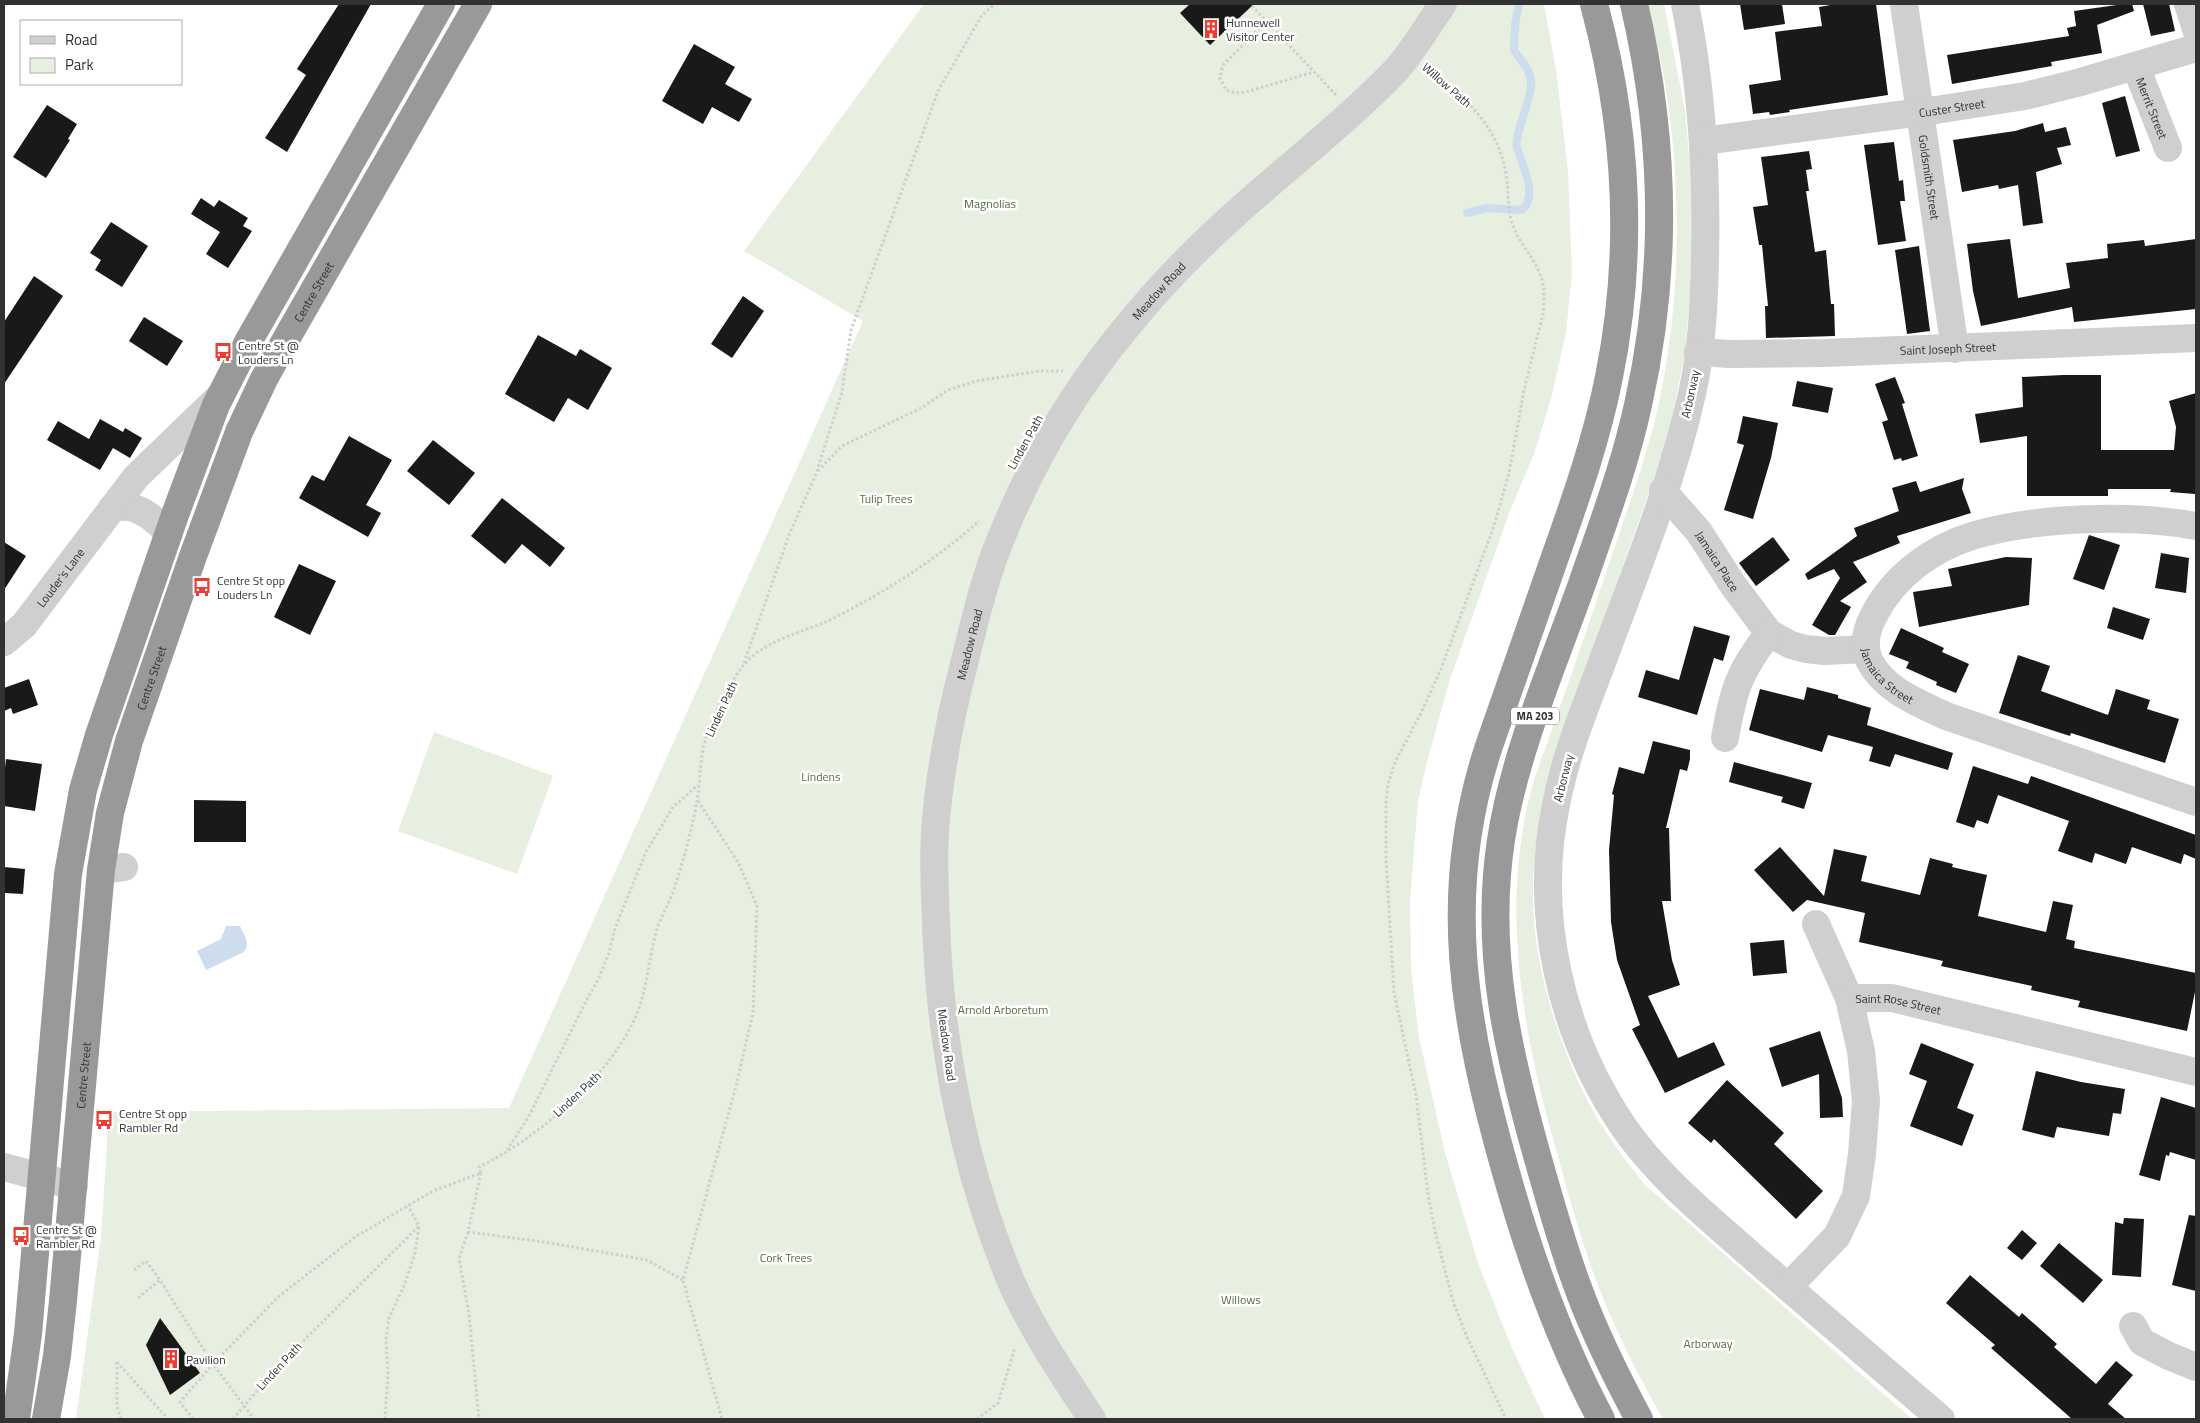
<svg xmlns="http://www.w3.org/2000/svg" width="2200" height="1423" font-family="'Titillium Web',sans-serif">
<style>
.green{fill:#e6efe0}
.water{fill:#cdddee}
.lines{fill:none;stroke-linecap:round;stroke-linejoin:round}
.stream{stroke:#cdddee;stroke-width:8}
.building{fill:#191919}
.path{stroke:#cfcfcf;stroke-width:3;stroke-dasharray:2.5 2.5;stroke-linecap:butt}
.minor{stroke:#cfcfcf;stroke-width:28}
.highway{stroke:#999;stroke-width:28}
.labels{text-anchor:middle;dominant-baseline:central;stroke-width:5;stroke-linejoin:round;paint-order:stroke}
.shield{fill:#fff;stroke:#707070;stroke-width:1}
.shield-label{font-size:11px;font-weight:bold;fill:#323232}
.poi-label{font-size:12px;fill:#323232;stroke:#fff;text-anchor:start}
.street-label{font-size:12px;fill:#323232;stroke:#fff}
.park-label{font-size:12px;fill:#4e703d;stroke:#fff}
</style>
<rect width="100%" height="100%" fill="#fff"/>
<g class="green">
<path d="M924 4H1544L1556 70 1568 171 1572 274 1566 332 1552 395 1534 454 1510 511 1450 679 1427 762 1418 801 1410 900 1411 969 1419 1037 1445 1153 1478 1263 1512 1348 1545 1419H76L101 1237 109 1112 509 1108 863 321 744 251Z"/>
<path d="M1647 4H1664L1685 110 1691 177 1692 274 1685 352 1671 424 1661 458 1548 777C1540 815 1533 855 1533 894 1532 971 1567 1075 1610 1138 1620 1154 1633 1169 1644 1184L1912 1419H1663C1638 1375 1615 1330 1597 1283 1582 1242 1570 1201 1559 1160 1523 1037 1498 905 1534 780 1561 705 1587 630 1612 555 1629 504 1649 452 1660 398 1682 293 1682 172 1662 66 1658 45 1652 25 1647 4Z"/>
<path d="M434 732 553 776 517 874 398 831Z"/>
</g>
<path class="water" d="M226 926H240C244 935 251 943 244 952L206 970 197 951 221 939Z"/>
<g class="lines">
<path class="stream" d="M1467 213 1487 208 1522 210C1539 195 1522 165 1517 148 1513 138 1531 101 1531 84 1530 67 1522 63 1514 50L1515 24 1519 4"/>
</g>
<g class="building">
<path d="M339 4H371L287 152 265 138 306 75 297 69Z"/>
<path d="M1190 4H1254L1210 45 1180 13Z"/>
<path d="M1740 4H1782L1785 24 1744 30Z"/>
<path d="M1836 4H1876L1888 95 1789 110 1790 112 1770 115 1769 112 1753 114 1749 85 1781 80 1775 32 1822 26 1819 7Z"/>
<path d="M2124 4H2132L2134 11 2097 25 2102 53 2051 62 2052 66 1952 84 1947 55 2069 36 2067 28 2076 26 2074 11Z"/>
<path d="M2143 4H2169L2175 31 2151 36Z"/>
<path d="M694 44 735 67 725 84 752 99 739 122 712 107 703 124 662 101Z"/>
<path d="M2125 96 2140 151 2116 157 2102 103Z"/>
<path d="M47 105 77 124 68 139 70 140 46 178 13 157Z"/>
<path d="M2043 123 2045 132 2066 127 2071 145 2057 148 2062 164 2036 172 2043 223 2023 226 2018 185 1999 189 1998 185 1962 192 1953 140 2015 131Z"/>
<path d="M1894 142 1899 181 1903 180 1905 201H1900L1906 241 1878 245 1864 145Z"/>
<path d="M1809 151 1812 169 1806 170 1809 191H1806L1815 252 1826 250 1831 304H1834L1835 336 1766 338 1765 306H1768L1762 245H1759L1753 207 1768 205 1761 157Z"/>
<path d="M201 198 214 207 219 200 248 218 243 226 252 231 228 268 206 254 220 232 191 214Z"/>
<path d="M111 222 148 246 122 287 95 270 101 260 90 253Z"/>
<path d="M2010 239 2018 298 2070 288 2066 263 2108 258 2107 244 2144 240 2145 246 2196 239V309L2074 322 2072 307 1981 326 1973 291 1967 244Z"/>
<path d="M1919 246 1930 331 1907 334 1895 250Z"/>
<path d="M34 276 63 296 4 384V322Z"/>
<path d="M743 296 764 311 732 358 711 344Z"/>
<path d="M144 317 183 341 167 366 129 341Z"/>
<path d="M538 335 576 356 580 349 612 368 588 410 568 398 554 422 505 394Z"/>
<path d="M2063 375H2101V450H2174L2176 427 2169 401 2196 393 2195 494 2170 492 2171 489H2108V496H2027V436L1980 443 1975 414 2023 407 2022 377Z"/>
<path d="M1895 377 1905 403 1902 404 1918 456 1902 461 1901 458 1894 460 1882 422 1888 420 1875 384Z"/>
<path d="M1797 381 1833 388 1828 413 1792 406Z"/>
<path d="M1743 416 1778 423 1771 458 1753 519 1724 510 1744 445 1737 443Z"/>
<path d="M100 419 123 432 125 428 142 438 130 458 113 448 100 470 47 440 58 421 89 439Z"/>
<path d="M349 436 392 460 366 505 381 513 368 537 299 498 312 475 324 481Z"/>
<path d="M433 440 475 473 449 505 407 471Z"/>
<path d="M1964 478 1962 489 1971 513 1897 536 1900 543 1853 562 1867 582 1840 601 1851 607 1835 635H1829L1812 625 1840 578 1834 569 1808 580 1805 574 1857 536 1854 528 1899 511 1892 488 1916 481 1920 492Z"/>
<path d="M502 498 565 548 550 567 522 544 505 564 471 536Z"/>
<path d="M2089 535 2120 545 2104 590 2073 579Z"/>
<path d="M1773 537 1790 560 1756 586 1739 563Z"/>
<path d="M4 542 26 556 4 590Z"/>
<path d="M2161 553 2189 558 2186 593 2155 588Z"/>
<path d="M2006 557 2032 558 2029 605 1919 627 1913 592 1952 586 1948 569Z"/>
<path d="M299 564 336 581 310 635 274 617Z"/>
<path d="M2113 607 2150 619 2143 640 2107 628Z"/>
<path d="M1694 626 1730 636 1723 661 1714 658 1697 715 1638 697 1646 670 1679 680Z"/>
<path d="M1901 628 1944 648 1942 652 1969 664 1956 693 1936 685 1937 682 1906 668 1909 662 1889 654Z"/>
<path d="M2018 655 2050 666 2041 691 2108 715 2116 689 2150 700 2147 709 2179 719 2165 763 2071 733 2070 736 1999 713Z"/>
<path d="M29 679 38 705 13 714 11 708 4 711V688Z"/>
<path d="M1807 687 1838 695V698L1871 708 1867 725 1953 753 1948 770 1895 754 1890 767 1869 761 1873 747 1828 735 1822 752 1749 730 1760 689 1804 700Z"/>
<path d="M1653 741 1690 750V759L1687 771 1680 769 1666 828H1669L1671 901H1662L1672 960 1680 985 1648 996 1678 1058 1714 1042 1725 1065 1665 1093 1632 1029 1640 1025 1617 960 1611 922 1609 850 1614 795 1612 794 1619 767 1644 774Z"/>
<path d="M6 759 42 764 35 811 4 806V776Z"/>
<path d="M1734 762 1812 783 1804 809 1781 802 1783 797 1729 782Z"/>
<path d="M1973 766 2028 784 2031 776 2196 835V859L2184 854 2181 864 2132 847 2126 864 2095 853 2092 863 2058 851 2069 821 1998 795 1988 824 1977 820 1974 828 1956 822Z"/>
<path d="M194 800 246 801V842H194Z"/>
<path d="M1780 847 1824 896 1834 849 1867 856 1861 881 1920 895 1930 858 1953 864 1952 867 1987 875 1978 916 2046 932 2053 901 2073 905 2066 939 2075 941 2074 948 2196 973V987L2187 1031 2078 1007 2080 1001 2031 990 2032 986 1941 966 1943 961 1859 942 1865 913 1807 900 1793 912 1754 870Z"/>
<path d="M4 867 25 869 23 894 4 893Z"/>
<path d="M1784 940 1787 973 1753 976 1750 943Z"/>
<path d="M1820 1031 1842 1098 1843 1117 1820 1118 1819 1074 1782 1087 1769 1048Z"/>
<path d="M1921 1043 1974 1064 1957 1108 1974 1115 1962 1146 1910 1126 1927 1081 1909 1074Z"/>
<path d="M2036 1071 2081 1082 2125 1089 2121 1114 2113 1113 2109 1136 2057 1127 2054 1138 2022 1130Z"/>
<path d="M1727 1080 1784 1133 1774 1144 1823 1191 1796 1219 1714 1139 1711 1143 1688 1123Z"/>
<path d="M2161 1097 2196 1108V1160L2170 1152 2169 1156 2166 1155 2160 1181 2139 1175Z"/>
<path d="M2189 1215 2196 1216V1291L2172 1285Z"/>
<path d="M2124 1218 2144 1219 2141 1277 2112 1275 2115 1222 2123 1224Z"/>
<path d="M2022 1230 2037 1243 2022 1260 2007 1248Z"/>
<path d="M2059 1243 2103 1280 2083 1303 2040 1266Z"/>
<path d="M1970 1275 2019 1317 2022 1313 2057 1344 2054 1347 2096 1384 2116 1361 2133 1375 2108 1404 2126 1419H2072L1991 1348 1995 1345 1946 1303Z"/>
<path d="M160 1318 200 1373 170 1395 146 1345Z"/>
</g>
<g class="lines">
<g class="path">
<path d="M1252 6 1336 95"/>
<path d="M1267 21 1223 65 1220 78 1226 90 1235 93 1246 92 1314 72"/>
<path d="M1430 69C1466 99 1498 126 1506 174 1509 190 1507 208 1512 223 1519 244 1536 259 1542 280 1545 291 1544 304 1543 314L1524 390 1509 473 1494 526 1441 669 1421 713 1396 760 1389 780 1386 800V860L1394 993 1416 1095 1428 1194 1435 1231 1453 1301 1467 1337 1506 1419"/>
<path d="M818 471 842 446 921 408 948 390 976 381 1040 371H1063"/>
<path d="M744 663 789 535 816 474 842 392 851 330 938 91 982 15 995 4"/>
<path d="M698 801 738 862 757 906 753 1013 736 1086 683 1280 722 1419"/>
<path d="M507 1150 528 1118 585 1003 598 980 609 953 615 928 646 852 673 807 698 785"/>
<path d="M481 1173 468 1232 544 1242 647 1260 683 1280"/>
<path d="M468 1232 459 1258 469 1314 479 1419"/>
<path d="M134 1270 146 1261 160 1280"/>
<path d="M138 1298 160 1280 213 1364 254 1419"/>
<path d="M117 1362 168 1419"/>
<path d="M117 1362V1406L121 1419"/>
<path d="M193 1419 180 1402 213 1364 278 1297 355 1237 433 1191 481 1173 479 1167C537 1139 614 1073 638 1011 648 984 649 954 658 926 663 912 671 900 675 886 684 859 692 829 697 801 700 784 700 766 703 749 709 723 726 687 743 666 765 638 808 632 838 616 888 590 937 559 979 521"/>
<path d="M233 1419 283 1361 419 1226 408 1206"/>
<path d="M385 1419 388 1374 386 1340 389 1318 404 1286 415 1253 419 1226"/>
<path d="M977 1419 998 1403 1015 1348"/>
</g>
<g class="minor">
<path d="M1685 4C1702 87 1707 174 1705 259 1704 304 1702 350 1692 394 1671 488 1633 578 1600 668 1583 713 1565 757 1556 805 1533 915 1561 1034 1623 1126 1658 1177 1707 1216 1753 1257 1815 1311 1878 1365 1941 1419"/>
<path id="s1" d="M1904 4 1955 349"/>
<path d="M2188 4 2196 29"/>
<path id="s2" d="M2136 67 2168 148"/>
<path id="s3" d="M1703 141 1936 110 2025 96 2077 83 2196 48"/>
<path id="s4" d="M1698 352 1730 354 1825 353 2196 338"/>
<path id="s5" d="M1663 491 1699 532 1733 585 1769 633 1791 645 1806 649 1825 651 1866 649"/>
<path d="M112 508C137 502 152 517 169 533"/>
<path id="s6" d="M2196 526C2130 514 2039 517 1975 535 1932 548 1894 576 1874 615 1866 630 1862 646 1870 662 1885 690 1918 703 1946 716L2196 802"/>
<path id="s7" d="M4 642 24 625 136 477 221 395"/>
<path d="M1725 738C1733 691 1739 671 1769 633"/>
<path d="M101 870 124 867"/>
<path d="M1816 924 1849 998"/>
<path d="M4 1167 74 1186"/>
<path id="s8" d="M1788 1287 1837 1236 1856 1196 1862 1154 1866 1101 1861 1051 1849 998H1892L2196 1072"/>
<path d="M2133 1326 2142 1342 2169 1356 2196 1367"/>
<path id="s9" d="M1092 1419C1063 1375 1031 1328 1010 1279 963 1165 940 1044 936 922 935 892 933 862 935 832 939 776 950 718 964 664 974 624 983 584 998 546 1028 469 1072 393 1125 329 1161 284 1201 244 1244 206 1295 161 1349 119 1396 70 1414 50 1427 26 1443 4"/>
</g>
<g class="highway">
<path d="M1594 4C1627 126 1634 253 1609 377 1597 438 1576 498 1555 557 1533 620 1511 683 1489 746 1439 896 1465 1028 1507 1176 1531 1261 1560 1342 1601 1419"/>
<path d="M1634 4C1665 136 1668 272 1638 405 1625 465 1603 523 1583 581 1554 663 1514 754 1501 840 1484 951 1508 1053 1538 1159 1551 1204 1563 1249 1580 1293 1596 1336 1617 1378 1639 1419"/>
<path d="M16 1419 28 1334 68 874 83 790 99 735 176 512 216 405 248 342 441 4"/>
<path id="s10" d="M46 1419 57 1356 63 1301 101 870 110 813 129 741 192 559 239 432 264 379 289 334 478 4"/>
</g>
</g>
<defs>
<g id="building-bare" transform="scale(1.5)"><path d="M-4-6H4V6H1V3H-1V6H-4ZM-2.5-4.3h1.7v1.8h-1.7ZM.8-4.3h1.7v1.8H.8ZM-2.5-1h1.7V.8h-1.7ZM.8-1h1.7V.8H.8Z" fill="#ea3d33" stroke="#fff" stroke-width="2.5" paint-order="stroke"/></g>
<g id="bus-bare" transform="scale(1.5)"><path d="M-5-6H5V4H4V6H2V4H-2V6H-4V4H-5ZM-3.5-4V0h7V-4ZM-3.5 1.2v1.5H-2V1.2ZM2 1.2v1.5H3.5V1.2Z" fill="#ea3d33" stroke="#fff" stroke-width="2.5" paint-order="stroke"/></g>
</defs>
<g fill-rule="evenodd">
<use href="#building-bare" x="1211" y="29"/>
<use href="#bus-bare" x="223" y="352"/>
<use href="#bus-bare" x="202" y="587"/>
<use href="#bus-bare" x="104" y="1120"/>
<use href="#bus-bare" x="21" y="1236"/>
<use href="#building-bare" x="171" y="1359"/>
</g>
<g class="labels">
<rect class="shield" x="1511" y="707.5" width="48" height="17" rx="4"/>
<g class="shield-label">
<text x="1535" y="716">MA 203</text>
</g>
<g class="poi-label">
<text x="1226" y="22">Hunnewell<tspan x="1226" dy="14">Visitor Center</tspan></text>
<text x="238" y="345">Centre St @<tspan x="238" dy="14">Louders Ln</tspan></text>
<text x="217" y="580">Centre St opp<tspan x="217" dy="14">Louders Ln</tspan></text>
<text x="119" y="1113">Centre St opp<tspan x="119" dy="14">Rambler Rd</tspan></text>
<text x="36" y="1229">Centre St @<tspan x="36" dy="14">Rambler Rd</tspan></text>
<text x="186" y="1359">Pavilion</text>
</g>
<g class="street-label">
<text transform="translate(1447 85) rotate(41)">Willow Path</text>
<text stroke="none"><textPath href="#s3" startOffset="251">Custer Street</textPath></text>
<text stroke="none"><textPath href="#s2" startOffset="44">Merrit Street</textPath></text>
<text stroke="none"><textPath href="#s1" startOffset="175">Goldsmith Street</textPath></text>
<text stroke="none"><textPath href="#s10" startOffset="1171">Centre Street</textPath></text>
<text stroke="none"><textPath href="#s9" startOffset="1216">Meadow Road</textPath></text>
<text stroke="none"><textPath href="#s4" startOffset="250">Saint Joseph Street</textPath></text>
<text transform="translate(1690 394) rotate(-78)">Arborway</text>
<text transform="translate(1025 442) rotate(-61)">Linden Path</text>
<text stroke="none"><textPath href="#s5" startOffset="89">Jamaica Place</textPath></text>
<text stroke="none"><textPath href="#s7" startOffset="86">Louder's Lane</textPath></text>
<text stroke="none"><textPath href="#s9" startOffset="810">Meadow Road</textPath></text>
<text stroke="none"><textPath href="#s6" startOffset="426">Jamaica Street</textPath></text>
<text stroke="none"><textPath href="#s10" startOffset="751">Centre Street</textPath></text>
<text transform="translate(721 709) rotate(-65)">Linden Path</text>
<text transform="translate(1563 778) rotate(-76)">Arborway</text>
<text stroke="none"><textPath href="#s8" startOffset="365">Saint Rose Street</textPath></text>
<text transform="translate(947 1045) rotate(82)">Meadow Road</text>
<text stroke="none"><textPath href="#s10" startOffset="346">Centre Street</textPath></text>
<text transform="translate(577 1094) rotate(-43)">Linden Path</text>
<text transform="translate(279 1366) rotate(-47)">Linden Path</text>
</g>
<g class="park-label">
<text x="990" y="203">Magnolias</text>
<text x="886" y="498">Tulip Trees</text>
<text x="821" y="776">Lindens</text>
<text x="1003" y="1009">Arnold Arboretum</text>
<text x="786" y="1257">Cork Trees</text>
<text x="1241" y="1299">Willows</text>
<text x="1708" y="1343">Arborway</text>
</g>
</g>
<rect width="2200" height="1423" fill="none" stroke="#323232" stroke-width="10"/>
<rect x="20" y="20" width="162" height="65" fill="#ffffff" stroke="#adadad"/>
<rect x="30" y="36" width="25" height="8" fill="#cfcfcf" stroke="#adadad"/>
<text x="65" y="45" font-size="15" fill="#323232">Road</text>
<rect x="30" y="58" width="25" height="15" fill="#e6efe0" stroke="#adadad"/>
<text x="65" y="70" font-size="15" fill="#323232">Park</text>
</svg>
